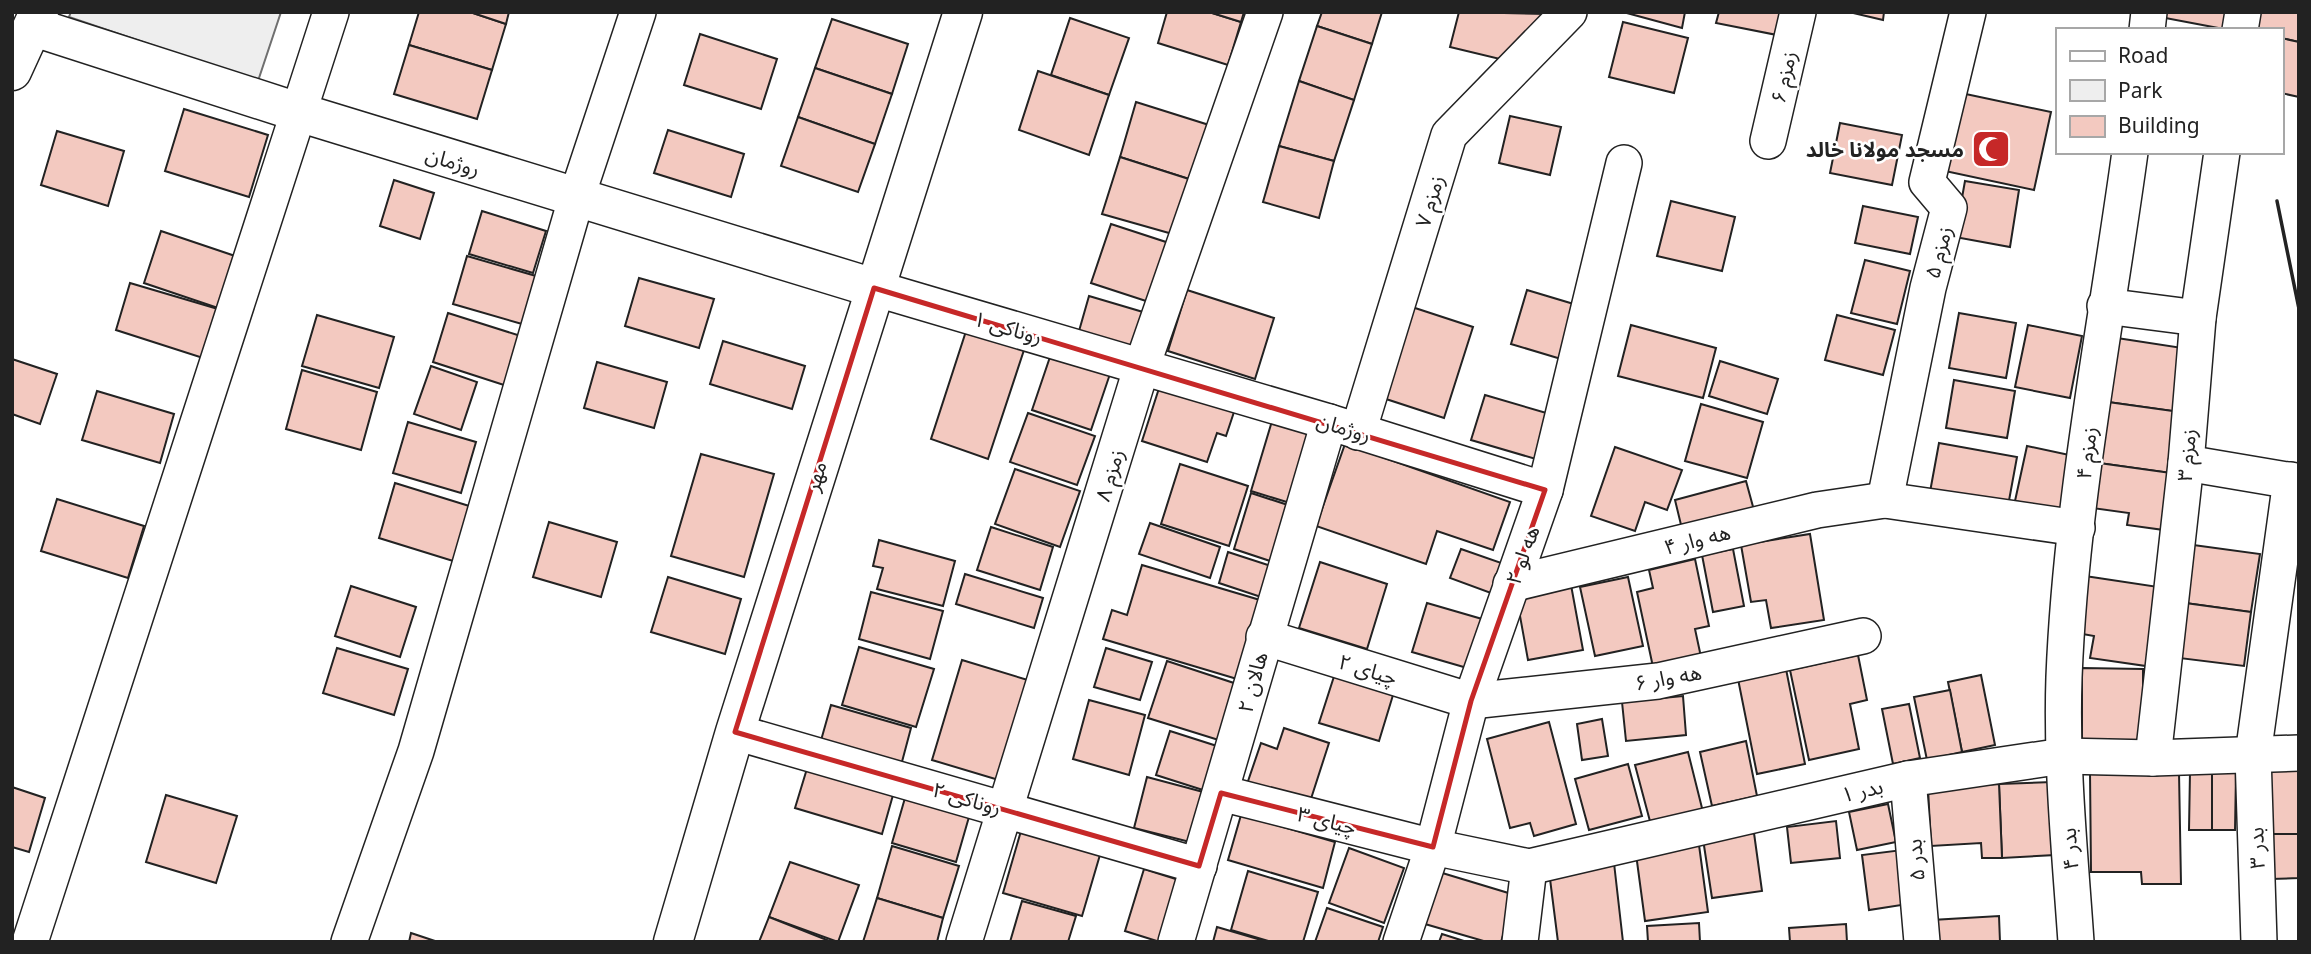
<svg xmlns="http://www.w3.org/2000/svg" width="2311" height="954" font-family="'Noto Sans','Noto Sans Arabic',sans-serif">
<style>
.green{fill:#eee;stroke:#6f6f6f;stroke-width:2}
.building{fill:#f3c9c0;stroke:#222;stroke-width:2}
.lines{fill:none;stroke-linecap:round;stroke-linejoin:round}
.minor-casing{stroke:#222;stroke-width:38}
.tertiary-casing{stroke:#222;stroke-width:41}
.minor{stroke:#fff;stroke-width:35}
.tertiary{stroke:#fff;stroke-width:38}
.wall{stroke:#222;stroke-width:3.5}
.marked{fill:none;stroke:#c62828;stroke-width:5;stroke-linejoin:round}
.labels{text-anchor:middle;dominant-baseline:central;stroke-width:5;stroke-linejoin:round;paint-order:stroke}
.street-label{font-size:21px;fill:#222;stroke:#fff}
.poi-label{font-size:21px;font-weight:bold;fill:#222;stroke:#fff;text-anchor:end}
</style>
<rect width="100%" height="100%" fill="#fff"/>
<path class="green" d="M71 12H281L258 81 69 17Z"/>
<g class="building">
<path d="M419 12H470L506 24 492 70 409 45Z"/>
<path d="M470 12H509L506 24Z"/>
<path d="M1167 12H1209L1241 22 1228 65 1158 43Z"/>
<path d="M1209 12H1244L1241 22Z"/>
<path d="M1322 12H1382L1372 44 1317 26Z"/>
<path d="M1459 12 1547 14 1533 67 1450 47Z"/>
<path d="M1623 12H1685L1682 28Z"/>
<path d="M1719 12H1792L1787 37 1716 23Z"/>
<path d="M1849 12H1884L1883 20Z"/>
<path d="M2161 12H2232L2229 30 2160 17Z"/>
<path d="M2258 12H2299V42L2281 38V30H2255Z"/>
<path d="M1070 18 1129 38 1109 95 1051 75Z"/>
<path d="M832 19 908 44 892 94 815 68Z"/>
<path d="M1623 22 1688 38 1674 93 1609 77Z"/>
<path d="M1317 26 1372 44 1354 100 1299 81Z"/>
<path d="M700 34 777 59 761 109 684 85Z"/>
<path d="M2281 38 2299 42V97L2281 93Z"/>
<path d="M409 45 492 70 477 119 394 94Z"/>
<path d="M815 68 892 94 875 144 798 117Z"/>
<path d="M1038 71 1109 95 1089 155 1019 130Z"/>
<path d="M1299 81 1354 100 1334 161 1279 146Z"/>
<path d="M1961 93 2051 112 2034 190 1945 171Z"/>
<path d="M1136 102 1209 125 1192 180 1120 157Z"/>
<path d="M184 109 268 135 249 197 165 171Z"/>
<path d="M1510 116 1561 127 1550 175 1499 163Z"/>
<path d="M798 117 875 144 858 192 781 166Z"/>
<path d="M1840 123 1902 135 1892 185 1830 173Z"/>
<path d="M668 130 744 154 731 197 654 173Z"/>
<path d="M57 131 124 151 108 206 41 185Z"/>
<path d="M1279 146 1334 161 1319 218 1263 202Z"/>
<path d="M1120 157 1192 180 1176 235 1102 214Z"/>
<path d="M394 180 434 193 420 239 380 226Z"/>
<path d="M1965 181 2019 190 2010 247 1955 237Z"/>
<path d="M1671 201 1735 217 1722 271 1657 256Z"/>
<path d="M1863 206 1918 217 1910 254 1855 243Z"/>
<path d="M482 211 546 231 533 273 469 254Z"/>
<path d="M1111 224 1169 243 1149 302 1091 283Z"/>
<path d="M161 231 235 256 218 308 144 283Z"/>
<path d="M467 256 536 276 522 324 453 304Z"/>
<path d="M1865 260 1910 271 1897 324 1851 313Z"/>
<path d="M639 278 714 299 699 348 625 326Z"/>
<path d="M130 283 218 309 203 358 116 330Z"/>
<path d="M1187 290 1274 318 1255 379 1168 351Z"/>
<path d="M1527 290 1577 305 1561 359 1511 344Z"/>
<path d="M1089 296 1143 312 1133 347 1079 331Z"/>
<path d="M1412 307 1473 327 1444 418 1383 398Z"/>
<path d="M448 313 524 337 507 386 433 362Z"/>
<path d="M1959 313 2016 323 2006 378 1949 368Z"/>
<path d="M317 315 394 337 379 388 302 366Z"/>
<path d="M1837 315 1895 330 1883 375 1825 360Z"/>
<path d="M968 325 1026 344 988 459 931 439Z"/>
<path d="M1631 325 1716 348 1703 398 1618 376Z"/>
<path d="M2028 325 2082 336 2070 398 2015 387Z"/>
<path d="M2117 338 2189 349 2180 412 2108 402Z"/>
<path d="M723 341 805 366 792 409 710 384Z"/>
<path d="M1051 354 1110 374 1091 430 1032 410Z"/>
<path d="M12 359 57 374 40 424 12 414Z"/>
<path d="M1720 361 1778 379 1767 414 1709 396Z"/>
<path d="M597 362 667 382 654 428 584 408Z"/>
<path d="M431 366 477 382 461 430 414 414Z"/>
<path d="M302 370 377 392 361 450 286 429Z"/>
<path d="M1162 379 1237 403 1226 436 1217 433 1207 462 1142 441Z"/>
<path d="M1954 380 2015 391 2007 438 1946 428Z"/>
<path d="M97 391 174 414 160 463 82 440Z"/>
<path d="M1485 395 1560 417 1546 462 1471 440Z"/>
<path d="M2108 402 2180 412 2171 473 2099 463Z"/>
<path d="M1701 404 1763 422 1747 478 1685 461Z"/>
<path d="M1028 413 1095 436 1077 485 1010 462Z"/>
<path d="M1272 421 1311 433 1290 503 1251 491Z"/>
<path d="M408 422 476 442 461 493 393 473Z"/>
<path d="M1939 443 2017 457 2008 506 1930 492Z"/>
<path d="M1345 444 1510 502 1493 550 1437 531 1426 564 1316 526Z"/>
<path d="M2027 446 2074 456 2062 511 2015 501Z"/>
<path d="M1615 447 1682 470 1667 510 1645 502 1635 531 1591 516Z"/>
<path d="M701 454 774 474 744 577 671 556Z"/>
<path d="M2099 463 2171 473 2164 530 2127 525 2129 513 2092 508Z"/>
<path d="M1180 464 1248 486 1229 546 1161 524Z"/>
<path d="M1015 469 1080 491 1060 547 995 524Z"/>
<path d="M1746 481 1755 514 1683 533 1675 500Z"/>
<path d="M395 483 482 510 466 565 379 538Z"/>
<path d="M1251 493 1291 506 1273 562 1234 549Z"/>
<path d="M57 499 144 526 128 578 41 551Z"/>
<path d="M549 522 617 542 601 597 533 577Z"/>
<path d="M1150 523 1220 547 1210 578 1139 554Z"/>
<path d="M991 527 1053 547 1040 590 977 570Z"/>
<path d="M1810 534 1824 620 1771 628 1766 600 1751 602 1741 545Z"/>
<path d="M879 540 955 561 943 606 877 589 883 568 873 566Z"/>
<path d="M2186 544 2260 554 2251 612 2178 602Z"/>
<path d="M1461 549 1510 566 1499 596 1450 578Z"/>
<path d="M1733 549 1744 606 1713 612 1702 555Z"/>
<path d="M1228 552 1271 566 1261 597 1219 583Z"/>
<path d="M1695 559 1709 626 1695 629 1701 657 1653 667 1637 592 1653 588 1649 570Z"/>
<path d="M1320 562 1387 584 1367 649 1299 628Z"/>
<path d="M1142 565 1260 600 1237 679 1103 639 1112 610 1127 615Z"/>
<path d="M965 574 1043 598 1034 628 956 604Z"/>
<path d="M2085 576 2165 588 2153 667 2090 658 2094 636 2077 633Z"/>
<path d="M668 577 741 599 725 654 651 632Z"/>
<path d="M1628 577 1643 646 1595 656 1580 587Z"/>
<path d="M1571 585 1583 650 1528 660 1516 594Z"/>
<path d="M351 586 416 607 400 657 335 636Z"/>
<path d="M871 592 943 611 930 659 859 639Z"/>
<path d="M2178 602 2251 612 2244 666 2171 657Z"/>
<path d="M1427 603 1489 621 1474 670 1412 652Z"/>
<path d="M859 647 934 669 916 727 842 705Z"/>
<path d="M337 648 408 669 394 715 323 693Z"/>
<path d="M1106 648 1152 662 1140 700 1094 687Z"/>
<path d="M1858 655 1867 700 1850 704 1859 749 1809 760 1790 670Z"/>
<path d="M962 660 1031 681 1002 781 932 760Z"/>
<path d="M1167 661 1243 686 1225 742 1148 718Z"/>
<path d="M1338 664 1397 682 1379 741 1319 723Z"/>
<path d="M2082 668 2143 669V749H2082Z"/>
<path d="M1786 669 1805 764 1757 774 1738 679Z"/>
<path d="M1981 675 1995 745 1962 752 1948 682Z"/>
<path d="M1950 690 1962 752 1927 760 1914 697Z"/>
<path d="M1683 696 1686 735 1626 741 1622 702Z"/>
<path d="M1089 700 1145 715 1129 775 1073 759Z"/>
<path d="M1909 704 1920 758 1893 764 1882 709Z"/>
<path d="M831 705 911 728 899 773 818 751Z"/>
<path d="M1602 719 1608 756 1582 760 1577 724Z"/>
<path d="M1549 722 1576 824 1534 836 1530 823 1510 828 1487 739Z"/>
<path d="M1284 728 1329 743 1308 808 1246 787 1261 743 1277 749Z"/>
<path d="M1170 731 1220 747 1206 791 1156 775Z"/>
<path d="M1746 741 1757 796 1712 806 1700 752Z"/>
<path d="M1688 752 1703 812 1651 825 1635 765Z"/>
<path d="M809 762 895 788 882 834 795 808Z"/>
<path d="M1628 764 1642 816 1589 830 1575 779Z"/>
<path d="M2299 769V834H2270V770Z"/>
<path d="M2179 772 2181 884H2142L2141 872H2091L2090 773Z"/>
<path d="M2190 772H2212V830H2189Z"/>
<path d="M2212 772 2236 773 2235 830H2212Z"/>
<path d="M1147 777 1207 793 1194 843 1134 828Z"/>
<path d="M2052 782 2055 855 2002 858 1999 784Z"/>
<path d="M1999 784 2002 858H1982L1981 843 1931 846 1928 788Z"/>
<path d="M12 787 45 798 29 852 12 847Z"/>
<path d="M907 791 971 810 956 862 892 843Z"/>
<path d="M166 795 237 816 216 883 146 862Z"/>
<path d="M1888 804 1896 842 1857 850 1849 812Z"/>
<path d="M1241 815 1335 842 1323 888 1228 860Z"/>
<path d="M1836 821 1840 858 1791 863 1787 827Z"/>
<path d="M1023 824 1102 848 1082 916 1003 893Z"/>
<path d="M1754 833 1762 891 1712 898 1703 839Z"/>
<path d="M2270 834H2299V878L2271 879Z"/>
<path d="M1699 845 1708 912 1645 921 1636 854Z"/>
<path d="M892 846 959 866 943 918 877 898Z"/>
<path d="M1349 848 1404 868 1384 923 1329 903Z"/>
<path d="M1902 850 1908 904 1869 910 1862 855Z"/>
<path d="M790 862 859 885 838 942 769 917Z"/>
<path d="M1614 863 1623 942H1558L1549 871Z"/>
<path d="M1144 869 1179 880 1160 942 1125 931Z"/>
<path d="M1248 871 1318 892 1303 942H1272L1231 930Z"/>
<path d="M1439 872 1515 895 1501 942H1487L1425 924Z"/>
<path d="M877 898 943 918 937 942H863Z"/>
<path d="M1022 901 1076 916 1068 942H1010Z"/>
<path d="M1327 908 1383 927 1378 942H1315Z"/>
<path d="M1999 916 2000 942H1933L1932 920Z"/>
<path d="M769 917 832 942H759Z"/>
<path d="M1699 923 1700 942H1648L1647 926Z"/>
<path d="M1846 924 1847 942H1790L1789 928Z"/>
<path d="M1217 927 1268 942H1213Z"/>
<path d="M411 933 438 942H409Z"/>
<path d="M1442 934 1467 942H1439Z"/>
</g>
<g class="lines">
<g class="minor-casing">
<g id="minor">
<path d="M2147 30 2149 12"/>
<path d="M2240 30 2243 12"/>
<path d="M1768 141 1798 12"/>
<path d="M874 288 1329 422 1545 490"/>
<path d="M2105 306 2198 318"/>
<path d="M1358 432 1449 135 1569 12"/>
<path d="M2186 463 2299 482"/>
<path d="M1885 500 1928 288 1949 208 1927 182 1968 12"/>
<path d="M1511 584 1817 510 1885 500 2077 528"/>
<path d="M1264 637 1471 701 1658 681 1863 636"/>
<path d="M735 732 1199 866"/>
<path d="M2153 758 2186 463 2198 318 2222 152"/>
<path d="M1908 779 1922 942"/>
<path d="M1221 793 1433 847 1529 867 1908 779 2063 756 2153 758 2299 753"/>
<path d="M30 942 331 12"/>
<path d="M349 942 416 751 576 199 638 12"/>
<path d="M964 942 1142 366 1265 12"/>
<path d="M1176 942 1329 422"/>
<path d="M1401 942 1433 847 1471 701 1545 490 1624 163"/>
<path d="M1520 942 1529 867"/>
<path d="M2076 942C2070 854 2061 766 2064 677 2071 501 2106 327 2130 152"/>
<path d="M2259 942 2253 755 2291 480"/>
</g>
</g>
<g class="tertiary-casing">
<g id="tertiary">
<path d="M34 27 298 112 874 288"/>
<path d="M12 71 39 12"/>
<path d="M673 942 735 732 963 12"/>
</g>
</g>
<use href="#minor" class="minor"/>
<use href="#tertiary" class="tertiary"/>
<path class="wall" d="M2277 201 2299 309"/>
</g>
<path class="marked" d="M874 288 1545 490 1471 701 1433 847 1221 793 1199 866 735 732Z"/>
<defs>
<g id="mosque-square" transform="scale(2.0125)"><rect x="-9" y="-9" width="18" height="18" rx="4" fill="#c62828" stroke="#fff"/><path d="M3.5-4.9A6 6 0 1 0 3.5 4.9A5 5 0 1 1 3.5-4.9Z" fill="#fff"/></g>
</defs>
<g fill-rule="evenodd">
<use href="#mosque-square" x="1991" y="149"/>
</g>
<g class="labels">
<g class="street-label">
<text transform="translate(1783 77) rotate(-77)">زمزم ۶</text>
<text transform="translate(453 161) rotate(17)">روژمان</text>
<text transform="translate(1429 201) rotate(-73)">زمزم ۷</text>
<text transform="translate(1938 252) rotate(-75)">زمزم ۵</text>
<text transform="translate(1008 327) rotate(16)">روناکی ۱</text>
<text transform="translate(1344 427) rotate(17)">روژمان</text>
<text transform="translate(2086 453) rotate(-83)">زمزم ۴</text>
<text transform="translate(2186 455) rotate(-85)">زمزم ۳</text>
<text transform="translate(1109 475) rotate(-73)">زمزم ۸</text>
<text transform="translate(815 476) rotate(-73)">مهر</text>
<text transform="translate(1697 539) rotate(-14)">هه وار ۴</text>
<text transform="translate(1522 555) rotate(-70)">هه لو ۲</text>
<text transform="translate(1368 669) rotate(17)">چیای ۲</text>
<text transform="translate(1668 677) rotate(-10)">هه وار ۶</text>
<text transform="translate(1252 682) rotate(-75)">هالان ۲</text>
<text transform="translate(1862 790) rotate(-13)">بدر ۱</text>
<text transform="translate(967 798) rotate(16)">روناکی ۲</text>
<text transform="translate(1327 820) rotate(14)">چیای ۳</text>
<text transform="translate(2256 848) rotate(-92)">بدر ۳</text>
<text transform="translate(2069 849) rotate(-94)">بدر ۴</text>
<text transform="translate(1915 860) rotate(-95)">بدر ۵</text>
</g>
<g class="poi-label">
<text x="1964" y="149">مسجد مولانا خالد</text>
</g>
</g>
<rect width="2311" height="954" fill="none" stroke="#222222" stroke-width="28"/>
<rect x="2056" y="28" width="228" height="126" fill="#ffffff" stroke="#a7a7a7" stroke-width="2"/>
<rect x="2070" y="51" width="35" height="10" fill="#ffffff" stroke="#a7a7a7" stroke-width="2"/>
<text x="2118" y="63" font-size="21" fill="#222222">Road</text>
<rect x="2070" y="80" width="35" height="21" fill="#eeeeee" stroke="#a7a7a7" stroke-width="2"/>
<text x="2118" y="98" font-size="21" fill="#222222">Park</text>
<rect x="2070" y="116" width="35" height="21" fill="#f3c9c0" stroke="#a7a7a7" stroke-width="2"/>
<text x="2118" y="133" font-size="21" fill="#222222">Building</text>
</svg>
